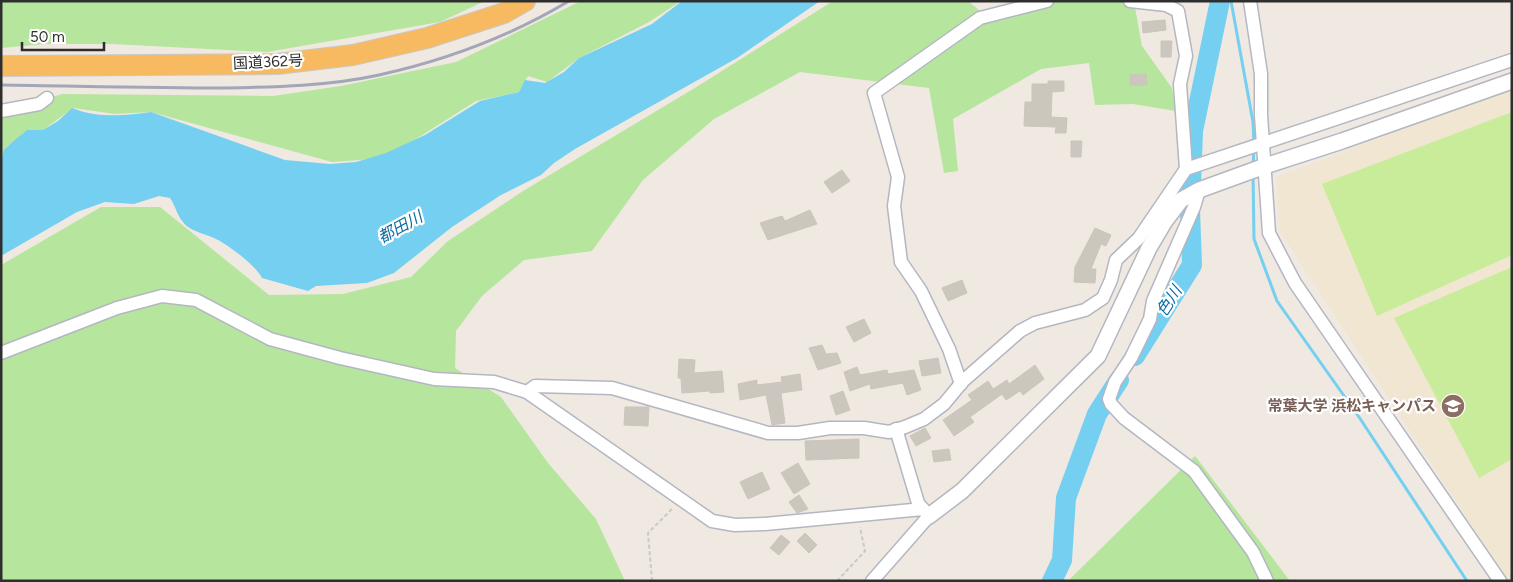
<svg xmlns="http://www.w3.org/2000/svg" width="1513" height="582" font-family="Figtree,'Noto Sans JP',sans-serif">
<style>
.education{fill:#f0e6d1}
.green{fill:#b6e59e}
.pitch{fill:#c9ec9a}
.water{fill:#75cff0}
.lines{fill:none;stroke-linecap:round;stroke-linejoin:round}
.stream{stroke:#75cff0;stroke-width:3}
.river{stroke:#75cff0;stroke-width:20}
.building{fill:#cbc7bf;stroke:#cbc5ba}
.minor-casing{stroke:#b4b7c1;stroke-width:15}
.tertiary-casing{stroke:#b4b7c1;stroke-width:18}
.trunk-casing{stroke:#c9c9c9;stroke-width:22}
.path{stroke:#c9c9c9;stroke-width:2;stroke-dasharray:4 2.5;stroke-linecap:butt}
.minor{stroke:#fff;stroke-width:12}
.tertiary{stroke:#fff;stroke-width:15}
.trunk{stroke:#f8ba60;stroke-width:20}
.rail{stroke:#a3a6b8;stroke-width:3}
.labels{text-anchor:middle;dominant-baseline:central;stroke-width:4.5;stroke-linejoin:round;paint-order:stroke}
.street-label{font-size:15px;fill:#2e2e2e;stroke:#fff}
.education-label{font-size:15px;font-weight:bold;fill:#785e54;stroke:#fff;text-anchor:end}
.water-label{font-size:16px;font-style:italic;fill:#0d6fa3;stroke:#fff}
</style>
<rect width="100%" height="100%" fill="#efe9e1"/>
<path class="education" d="M1512 89V581H1508L1280 231 1276 177Z"/>
<g class="green">
<path d="M1 1H485L440 22 267 52 113 44H45L1 48Z"/>
<path d="M581 1H681L649 22 579 58 547 82 528 76 519 92 476 101 386 158 332 162 151 112 115 114 73 108 43 130 24 132 1 157V113L62 94 273 96 341 86 456 62Z"/>
<path d="M833 1H968L986 16 1053 1 1134 2 1142 46 1172 88 1176 111 1133 104 1095 105 1089 63 1041 69 953 119 958 171 944 173 929 88 800 72 714 119 643 180 592 251 524 260 482 296 456 331 455 368 501 397 548 463 596 519 625 581H1V265L101 207H160L269 295 343 294 411 277 448 241 523 191 698 86Z"/>
<path d="M1195 456 1290 581H1070V579Z"/>
</g>
<g class="pitch">
<path d="M1512 112V255L1377 316 1322 184Z"/>
<path d="M1512 267V459L1479 478 1394 318Z"/>
</g>
<path class="water" d="M682 1H820L737 58 575 149 554 163 541 175 501 195 452 227 394 273 367 283 316 286 308 291 262 278C256 266 231 247 218 240 208 234 190 232 183 222 177 215 175 205 170 198L159 196 134 204 105 202 77 212 1 256V160L4 150 16 139 27 130H43L58 121 72 108C96 118 126 116 151 112L285 160 330 164 356 162 386 153 425 135 480 101 519 92 525 80 545 83 564 72 579 58 652 24Z"/>
<g class="lines">
<g class="stream">
<path d="M1231 1 1253 122 1254 143"/>
<path d="M1253 165 1254 149"/>
<path d="M1253 174 1254 239 1277 301 1359 417 1467 581"/>
</g>
<g class="river">
<path d="M1135 356 1192 265 1190 210 1193 131 1220 1"/>
<path d="M1052 581 1062 560 1066 498 1097 414 1119 380"/>
</g>
</g>
<g class="building">
<path d="M1165 20 1166 30 1143 33 1142 22Z"/>
<path d="M1161 41H1172L1171 57H1161Z"/>
<path d="M1146 74 1147 85H1130V75Z"/>
<path d="M1048 81H1064V91L1052 92 1051 117 1067 118 1066 133H1055L1056 127 1024 126 1025 102H1032V84H1048Z"/>
<path d="M1071 141H1082L1081 157H1071Z"/>
<path d="M842 170 850 181 832 193 824 182Z"/>
<path d="M810 210 817 224 768 240 760 223 782 216 785 221Z"/>
<path d="M1095 228 1111 235 1106 246 1101 244 1091 269H1096L1095 283 1074 282 1075 267Z"/>
<path d="M962 280 967 293 948 301 942 288Z"/>
<path d="M864 319 871 333 854 342 846 327Z"/>
<path d="M822 345 826 354 837 353 841 363 818 370 809 348Z"/>
<path d="M938 358 941 373 922 376 919 361Z"/>
<path d="M679 359 695 360 694 373 722 371 724 392 710 393V391L682 393 681 378H678Z"/>
<path d="M1035 365 1044 379 1023 395 1020 391 1006 400 1002 394 970 417 974 422 954 436 943 420 972 400 968 395 988 381 993 389 1007 380 1009 384Z"/>
<path d="M857 367 860 375 887 370 888 374 914 370 921 390 907 395 903 383 871 389 870 384 850 391 844 372Z"/>
<path d="M800 374 802 390 781 393 785 423 772 425 766 395 740 400 738 384 757 380V385L782 382 781 377Z"/>
<path d="M843 391 850 410 836 415 830 396Z"/>
<path d="M625 407H649L648 426 624 425Z"/>
<path d="M925 428 931 438 916 446 910 436Z"/>
<path d="M859 439V458L806 460 805 441Z"/>
<path d="M949 449 951 460 934 462 932 451Z"/>
<path d="M798 463 810 484 794 494 781 473Z"/>
<path d="M762 472 770 489 748 499 740 482Z"/>
<path d="M799 495 808 509 797 513 789 502Z"/>
<path d="M805 533 817 545 809 553 797 541Z"/>
<path d="M781 535 790 542 779 555 770 548Z"/>
</g>
<g class="lines">
<g class="minor-casing">
<g id="minor">
<path d="M1130 1 1166 5 1178 11 1186 56 1180 84 1186 169"/>
<path d="M1250 1 1261 74V115L1269 233 1295 283 1500 581"/>
<path d="M1 111 39 104 47 98"/>
<path d="M1199 190 1194 207 1153 301 1150 319 1131 358 1115 382 1109 399 1111 404 1124 418 1194 471 1253 552 1267 581"/>
<path d="M1 353 117 308 162 296 196 300 270 339 340 358 434 379 494 382 527 392 712 521 735 525 765 524 923 509 929 516 872 581"/>
<path d="M961 384 949 349 921 291 901 262 894 206 898 177 874 93 980 18 1047 1"/>
<path d="M527 392 535 386 612 388 768 433H798L830 428H864L889 432 905 427 924 419 944 404 963 381 1020 331 1035 323 1085 310 1103 298 1111 280 1116 260 1139 238 1186 169 1512 60"/>
<path d="M896 429 918 503 923 509"/>
</g>
</g>
<g class="tertiary-casing">
<path id="tertiary" d="M929 516 962 491 1098 356 1149 248 1165 221 1181 200 1199 190 1265 166 1342 141 1512 81"/>
</g>
<g class="trunk-casing">
<path id="trunk" d="M1 66 277 64 353 55 427 38 504 13 525 1"/>
</g>
<g class="path">
<path d="M652 581 648 533 673 508"/>
<path d="M837 581 865 551 860 527"/>
</g>
<use href="#minor" class="minor"/>
<use href="#tertiary" class="tertiary"/>
<use href="#trunk" class="trunk"/>
<path class="rail" d="M1 85C76 86 150 88 225 88 276 87 329 86 379 75 447 60 509 37 569 1"/>
</g>
<defs>
<g id="university-disc" transform="scale(1.25)"><circle r="9.5" fill="#8d6e63" stroke="#fff"/><path d="M0-5L7-2L0 1L-7-2ZM-4 1L0 2.5L4 1V4Q0 6-4 4Z" fill="#fff"/></g>
</defs>
<g fill-rule="evenodd">
<use href="#university-disc" x="1453" y="406"/>
</g>
<g class="labels">
<g class="street-label">
<text transform="translate(268 62) rotate(-3)">国道362号</text>
</g>
<g class="education-label">
<text x="1436" y="406">常葉大学 浜松キャンパス</text>
</g>
<g class="water-label">
<text transform="translate(400 227) rotate(-29)">都田川</text>
<text transform="translate(1169 301) rotate(-57)">色川</text>
</g>
</g>
<rect width="1513" height="582" fill="none" stroke="#2e2e2e" stroke-width="5"/>
<path d="M22 42v8h82v-8" fill="none" stroke="#2e2e2e" stroke-width="2.5"/>
<text x="30" y="42" font-size="15" fill="#2e2e2e" stroke="#ffffff" stroke-width="4" paint-order="stroke">50 m</text>
</svg>
